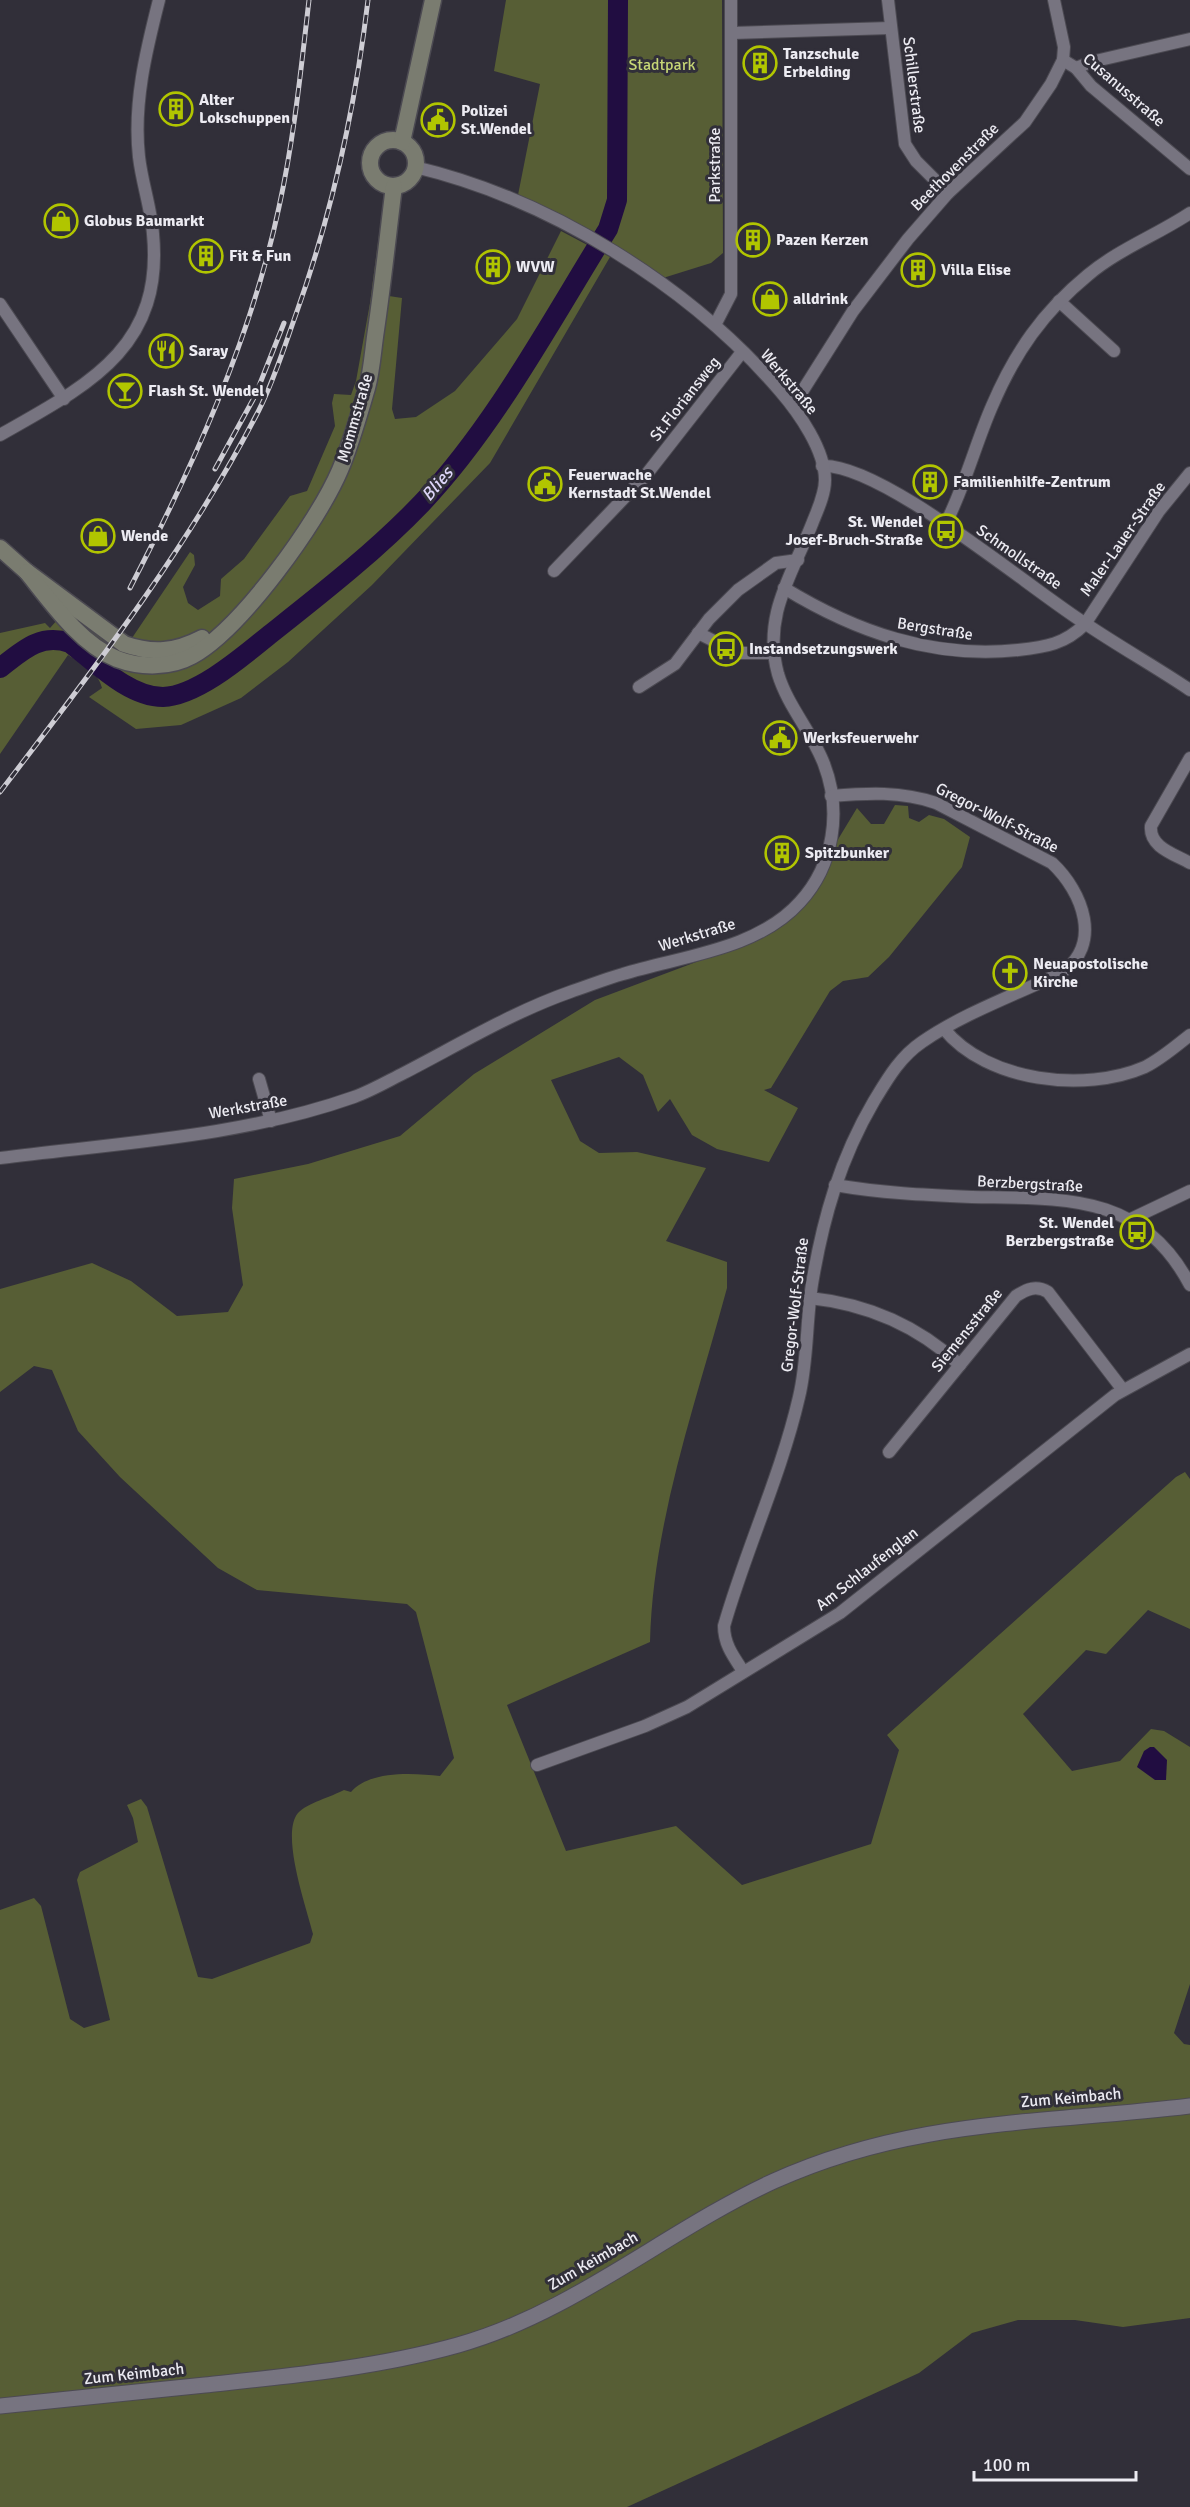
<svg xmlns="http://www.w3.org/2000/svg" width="1190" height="2507" font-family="Signika,sans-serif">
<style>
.green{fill:#575e35}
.water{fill:#210d41}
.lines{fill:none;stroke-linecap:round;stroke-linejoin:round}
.river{stroke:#210d41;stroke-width:20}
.minor-casing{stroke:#4c4a52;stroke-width:14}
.tertiary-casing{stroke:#4c4a52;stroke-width:17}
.secondary-casing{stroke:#4c4a52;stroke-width:19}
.minor{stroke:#777480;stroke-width:12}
.tertiary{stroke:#777480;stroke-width:15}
.secondary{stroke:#7a7c70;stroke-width:16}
.rail-casing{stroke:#cecdd4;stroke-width:5}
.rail{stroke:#312f39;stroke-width:3;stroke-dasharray:9;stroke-linecap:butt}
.labels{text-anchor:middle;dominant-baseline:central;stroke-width:6;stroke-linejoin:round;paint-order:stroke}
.poi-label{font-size:16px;font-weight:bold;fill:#ecebf2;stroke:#312f39;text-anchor:start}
.park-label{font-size:16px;fill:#c6d676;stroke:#312f39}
.street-label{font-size:16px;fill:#ecebf2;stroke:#312f39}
.water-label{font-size:18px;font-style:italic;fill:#ddd5f9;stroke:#312f39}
</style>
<rect width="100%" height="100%" fill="#312f39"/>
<g class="green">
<path d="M506 0H722L723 253 711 263 663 278 596 232 590 233 518 195 540 84 494 71Z"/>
<path d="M385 189 404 190 399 200 389 296 402 298 392 409 395 419 416 417 455 391 517 319 561 231 610 257 490 463 372 585 288 662 241 698 181 725 136 729 89 697 102 688C98 671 82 664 68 655L0 754V633L45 623 50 628 75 600 132 638 190 552 194 555 195 565 183 587 188 603 198 610 220 596 221 579 244 559 290 496 307 491 335 426 332 403 334 394 351 395 356 381 370 303Z"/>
<path d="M895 805 908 806 909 818 919 822 929 815 944 819 970 837 962 867 889 957 868 977 843 981 830 991 771 1088 764 1090 798 1108 769 1162 717 1149 692 1135 670 1099 658 1112 643 1075 619 1057 551 1080 580 1141 599 1153 637 1152 706 1168 666 1241 727 1262V1288C696 1403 653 1521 650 1642L507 1705 566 1851 676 1826 742 1885 871 1844 899 1750 887 1735 1176 1477 1185 1472 1190 1479V1629L1148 1610 1106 1654 1086 1650 1023 1714 1072 1771 1120 1761 1151 1729 1164 1731 1190 1747V1984L1174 2033 1184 2044 1190 2045V2318L1123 2327 1075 2320H1018L972 2333 919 2373 627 2507H0V1910L34 1898 41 1906 70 2019 84 2028 110 2020 77 1880 80 1872 138 1842 133 1818 127 1805 141 1799 147 1807 198 1977 212 1979 310 1943 313 1934C307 1909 280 1834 298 1813 307 1803 331 1797 344 1790L351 1792C370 1770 414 1773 440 1776L454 1758 416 1612 407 1604 257 1590 218 1568 120 1477 78 1431 52 1370 34 1366 0 1392V1289L92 1263 131 1281 177 1316 228 1312 243 1285 232 1208 234 1179 308 1164 400 1136 474 1074 595 1000 768 935 791 917 857 808 871 824H884Z"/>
</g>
<path class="water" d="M1150 1747H1154L1167 1760 1166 1780H1155L1137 1767 1144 1751Z"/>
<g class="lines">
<path class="river" d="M0 668C23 650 40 633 70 643 96 663 129 697 163 697 197 696 242 657 268 636 321 594 375 552 422 503 495 426 552 319 608 229L617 200 618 0"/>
<g class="minor-casing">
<g id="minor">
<path d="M888 0 905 144 916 161 948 193"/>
<path d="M732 33 890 28"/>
<path d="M1063 60 1076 68 1091 86 1190 169"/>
<path d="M1076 68 1091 62 1190 39"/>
<path d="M1059 301 1114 351"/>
<path d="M0 304 64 399"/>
<path d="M715 325 731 294V0"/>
<path d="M793 406 853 311 908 239 948 193 1025 122 1051 84 1063 60 1064 47 1054 0"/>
<path d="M0 435C86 386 164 349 153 234 151 208 142 183 139 157 133 104 146 51 159 0"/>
<path d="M822 466C882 463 1030 589 1086 624 1120 647 1156 667 1190 690"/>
<path d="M945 525C965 486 975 445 992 406 1015 352 1043 312 1088 275 1119 249 1157 235 1190 213"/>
<path d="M554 571 646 475 742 352"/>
<path d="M784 588C856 632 933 659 1018 650 1046 647 1065 644 1085 624L1159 511 1190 473"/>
<path d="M698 633 738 653H775"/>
<path d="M639 687 675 664 709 619 738 590 776 563 798 560"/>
<path d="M1190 758 1151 826C1149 847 1174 854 1190 863"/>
<path d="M944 1029C987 1082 1085 1093 1145 1067 1161 1059 1176 1046 1190 1035"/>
<path d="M259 1079 271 1121"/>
<path d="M0 1158C118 1143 241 1137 354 1097 371 1091 388 1081 404 1073 458 1045 513 1012 570 992 588 986 605 979 623 974 681 956 757 950 800 902 834 865 842 811 824 764 812 732 788 707 778 674 762 616 792 575 812 524 817 511 825 495 825 480 825 450 799 413 780 391 690 286 550 199 415 167"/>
<path d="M835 1185C880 1193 926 1195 972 1197 1063 1199 1141 1192 1190 1285"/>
<path d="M1131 1219 1190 1191"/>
<path d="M810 1298C867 1304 918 1326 960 1365"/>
<path d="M889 1452 1016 1296C1027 1289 1036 1285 1048 1292L1123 1390"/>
<path d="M743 1671C733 1656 724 1644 724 1626 746 1549 781 1475 799 1397 808 1360 806 1322 812 1284 823 1218 840 1159 874 1101 888 1078 900 1057 922 1042 964 1013 1015 995 1061 973 1103 945 1083 892 1052 863L936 803C901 791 867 793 831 796"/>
<path d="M537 1765 645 1726 687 1707 840 1613 1115 1395 1190 1354"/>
</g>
</g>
<g class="tertiary-casing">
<path id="tertiary" d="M0 2406C68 2399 137 2392 205 2385 290 2376 376 2368 458 2345 573 2313 667 2230 774 2181 913 2118 1043 2124 1190 2106"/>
</g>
<g class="secondary-casing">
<g id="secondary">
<circle cx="393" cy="163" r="23"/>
<path d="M402 142 433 0"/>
<path d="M0 548 27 572 124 644C153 654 175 652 202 638"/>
<path d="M27 572C51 602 80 644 117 659 141 668 170 668 192 656 241 629 318 522 340 470 351 444 359 415 367 388 372 370 373 349 376 330 383 282 388 234 394 186"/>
</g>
</g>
<use href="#minor" class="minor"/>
<use href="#tertiary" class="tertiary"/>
<use href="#secondary" class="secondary"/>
<g class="rail-casing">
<g id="rail">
<path d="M215 469 255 396 284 323"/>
<path d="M130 588C192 468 251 340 279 207 294 139 301 69 309 0"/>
<path d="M0 792C93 670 189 547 259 410 274 380 284 348 295 317 332 214 355 109 368 0"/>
</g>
</g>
<use href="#rail" class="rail"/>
</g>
<defs>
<g id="building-ring" transform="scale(1.725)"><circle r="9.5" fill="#312f39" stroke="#b1c500" stroke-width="1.5"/><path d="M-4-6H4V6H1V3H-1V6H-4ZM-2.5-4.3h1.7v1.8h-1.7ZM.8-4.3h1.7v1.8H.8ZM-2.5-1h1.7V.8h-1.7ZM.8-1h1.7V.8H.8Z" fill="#b1c500"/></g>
<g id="civic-ring" transform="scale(1.725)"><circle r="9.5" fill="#312f39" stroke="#b1c500" stroke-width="1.5"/><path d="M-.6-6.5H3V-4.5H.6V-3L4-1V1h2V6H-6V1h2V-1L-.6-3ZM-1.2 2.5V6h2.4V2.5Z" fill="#b1c500"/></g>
<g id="shop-ring" transform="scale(1.725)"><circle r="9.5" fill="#312f39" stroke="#b1c500" stroke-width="1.5"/><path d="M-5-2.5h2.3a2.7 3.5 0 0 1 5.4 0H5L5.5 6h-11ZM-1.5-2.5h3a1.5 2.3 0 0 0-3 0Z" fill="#b1c500"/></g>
<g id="restaurant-ring" transform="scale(1.725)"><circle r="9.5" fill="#312f39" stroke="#b1c500" stroke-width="1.5"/><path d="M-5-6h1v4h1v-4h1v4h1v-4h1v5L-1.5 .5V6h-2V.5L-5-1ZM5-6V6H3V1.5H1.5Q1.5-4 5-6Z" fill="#b1c500"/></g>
<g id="bar-ring" transform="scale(1.725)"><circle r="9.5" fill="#312f39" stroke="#b1c500" stroke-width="1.5"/><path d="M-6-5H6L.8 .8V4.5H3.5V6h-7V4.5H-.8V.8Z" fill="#b1c500"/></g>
<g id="bus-ring" transform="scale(1.725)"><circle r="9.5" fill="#312f39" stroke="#b1c500" stroke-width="1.5"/><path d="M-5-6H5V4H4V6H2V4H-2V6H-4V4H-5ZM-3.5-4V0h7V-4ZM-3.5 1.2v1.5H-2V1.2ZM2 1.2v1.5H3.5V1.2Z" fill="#b1c500"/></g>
<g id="church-ring" transform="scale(1.725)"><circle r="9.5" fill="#312f39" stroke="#b1c500" stroke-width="1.5"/><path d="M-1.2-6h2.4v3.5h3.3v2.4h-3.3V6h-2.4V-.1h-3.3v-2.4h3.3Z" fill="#b1c500"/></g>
</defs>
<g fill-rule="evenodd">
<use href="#building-ring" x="760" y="63"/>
<use href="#building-ring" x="176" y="109"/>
<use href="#civic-ring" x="438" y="120"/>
<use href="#shop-ring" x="61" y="221"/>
<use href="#building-ring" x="753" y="240"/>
<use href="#building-ring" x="206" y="256"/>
<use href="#building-ring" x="493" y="267"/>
<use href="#building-ring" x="918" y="270"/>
<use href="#shop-ring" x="770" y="299"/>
<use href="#restaurant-ring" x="166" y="351"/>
<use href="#bar-ring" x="125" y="391"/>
<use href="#building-ring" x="930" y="482"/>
<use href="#civic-ring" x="545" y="484"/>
<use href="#bus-ring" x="946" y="531"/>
<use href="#shop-ring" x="98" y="536"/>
<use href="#bus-ring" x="726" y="649"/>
<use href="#civic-ring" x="780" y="738"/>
<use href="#building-ring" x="782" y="853"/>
<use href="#church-ring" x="1010" y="973"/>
<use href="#bus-ring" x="1137" y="1232"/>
</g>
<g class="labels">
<g class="poi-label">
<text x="783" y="54">Tanzschule<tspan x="783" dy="18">Erbelding</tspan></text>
<text x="199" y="100">Alter<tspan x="199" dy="18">Lokschuppen</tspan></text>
<text x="461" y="111">Polizei<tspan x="461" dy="18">St.Wendel</tspan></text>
<text x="84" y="221">Globus Baumarkt</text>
<text x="776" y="240">Pazen Kerzen</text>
<text x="229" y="256">Fit &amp; Fun</text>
<text x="516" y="267">WVW</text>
<text x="941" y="270">Villa Elise</text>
<text x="793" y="299">alldrink</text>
<text x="189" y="351">Saray</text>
<text x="148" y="391">Flash St. Wendel</text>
<text x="568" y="475">Feuerwache<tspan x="568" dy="18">Kernstadt St.Wendel</tspan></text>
<text x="953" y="482">Familienhilfe-Zentrum</text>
<text x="923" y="522" text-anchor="end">St. Wendel<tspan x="923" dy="18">Josef-Bruch-Straße</tspan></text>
<text x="121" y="536">Wende</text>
<text x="749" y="649">Instandsetzungswerk</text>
<text x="803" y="738">Werksfeuerwehr</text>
<text x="805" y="853">Spitzbunker</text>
<text x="1033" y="964">Neuapostolische<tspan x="1033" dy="18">Kirche</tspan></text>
<text x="1114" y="1223" text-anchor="end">St. Wendel<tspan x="1114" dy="18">Berzbergstraße</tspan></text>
</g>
<g class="park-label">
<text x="662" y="65">Stadtpark</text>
</g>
<g class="street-label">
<text transform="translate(914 85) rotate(83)">Schillerstraße</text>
<text transform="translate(1124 90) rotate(41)">Cusanusstraße</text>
<text transform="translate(715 165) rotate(-90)">Parkstraße</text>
<text transform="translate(955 167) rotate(-45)">Beethovenstraße</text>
<text transform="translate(789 382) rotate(50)">Werkstraße</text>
<text transform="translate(685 399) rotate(-52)">St.Floriansweg</text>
<text transform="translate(355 418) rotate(-74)">Mommstraße</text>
<text transform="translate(1123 539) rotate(-55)">Maler-Lauer-Straße</text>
<text transform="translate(1019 557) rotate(35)">Schmollstraße</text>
<text transform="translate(935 629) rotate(9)">Bergstraße</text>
<text transform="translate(997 818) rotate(27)">Gregor-Wolf-Straße</text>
<text transform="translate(697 935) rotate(-17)">Werkstraße</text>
<text transform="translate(248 1107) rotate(-10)">Werkstraße</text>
<text transform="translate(1030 1184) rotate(3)">Berzbergstraße</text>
<text transform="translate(795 1305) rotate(-83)">Gregor-Wolf-Straße</text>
<text transform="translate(967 1330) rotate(-51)">Siemensstraße</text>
<text transform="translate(867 1569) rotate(-38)">Am Schlaufenglan</text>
<text transform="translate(1071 2098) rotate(-5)">Zum Keimbach</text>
<text transform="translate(593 2261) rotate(-30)">Zum Keimbach</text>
<text transform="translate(134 2374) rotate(-6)">Zum Keimbach</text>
</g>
<g class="water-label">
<text transform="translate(437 484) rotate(-50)">Blies</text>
</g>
</g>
<path d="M974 2471v9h162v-9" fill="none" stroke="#ecebf2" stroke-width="3"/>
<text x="983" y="2471" font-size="18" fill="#ecebf2" stroke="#312f39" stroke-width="4.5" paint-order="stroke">100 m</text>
</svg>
